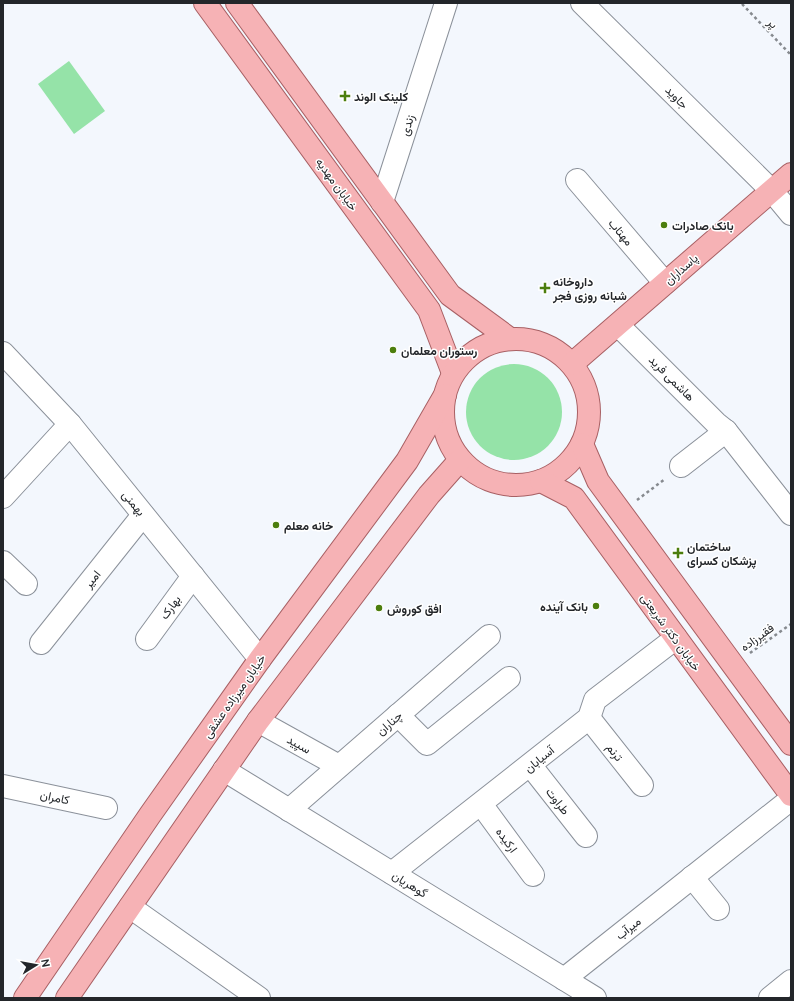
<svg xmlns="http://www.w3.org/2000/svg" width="794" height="1001" font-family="Ubuntu,Vazirmatn,sans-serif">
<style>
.green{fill:#95e3a8}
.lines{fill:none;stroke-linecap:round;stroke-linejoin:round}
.minor-casing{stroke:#8b919a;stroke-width:24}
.major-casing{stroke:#a86064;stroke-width:24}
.path{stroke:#868a8f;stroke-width:2.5;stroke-dasharray:3 3;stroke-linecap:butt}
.minor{stroke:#fff;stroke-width:22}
.major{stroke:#f6b2b5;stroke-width:22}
.poi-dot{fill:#4c7e0d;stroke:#fff;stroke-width:1.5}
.labels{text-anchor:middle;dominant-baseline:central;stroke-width:3;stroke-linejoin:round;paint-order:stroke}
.street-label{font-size:12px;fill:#23262a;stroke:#fff}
.poi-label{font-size:12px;font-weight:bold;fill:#23262a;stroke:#fff;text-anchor:start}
</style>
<rect width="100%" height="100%" fill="#f3f7fd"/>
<g class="green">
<path d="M69 61 105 111 74 134 38 84Z"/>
<circle cx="514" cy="412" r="48"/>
</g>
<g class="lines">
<g class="minor-casing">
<g id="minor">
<path d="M582 3 772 191 791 214"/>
<path d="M577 180 665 283"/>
<path d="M382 202 446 3"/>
<path d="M618 325 716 423 726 431 791 514"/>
<path d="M3 353 70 424 260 659"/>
<path d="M681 466 726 431"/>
<path d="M3 497 70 424"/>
<path d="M3 562 26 584"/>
<path d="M147 639 193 576"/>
<path d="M41 643 143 515"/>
<path d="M398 715 427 744 509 678"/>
<path d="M589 718 642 785"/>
<path d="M258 721 339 766"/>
<path d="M531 766 586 836"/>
<path d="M224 770 595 998"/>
<path d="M3 786 106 808"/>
<path d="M481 804 533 875"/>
<path d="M289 810 489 636"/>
<path d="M392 873 589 718 595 700 676 638"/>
<path d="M692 877 718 909"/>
<path d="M130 907 259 998"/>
<path d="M564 979 791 799"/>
<path d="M770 998 791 981"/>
</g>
</g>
<g class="major-casing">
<g id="major">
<path d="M205 3 429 310 453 373"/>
<path d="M237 3 450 295 510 339"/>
<circle cx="516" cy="412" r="73"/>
<path d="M572 364 791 174"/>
<path d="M582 444 598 481 791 744"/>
<path d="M541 481 574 498 791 795"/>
<path d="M25 998 150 815 260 659 407 461 445 395"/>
<path d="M67 998 258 721 429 495 460 460"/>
</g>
</g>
<g class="path">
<path d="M742 4 791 55"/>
<path d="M637 500 665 479"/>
<path d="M750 653 791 624"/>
</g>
<use href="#minor" class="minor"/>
<use href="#major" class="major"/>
</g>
<g class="poi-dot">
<path d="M343 90h4v4h4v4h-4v4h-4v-4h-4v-4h4z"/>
<circle cx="664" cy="225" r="4"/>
<path d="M543 282h4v4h4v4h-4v4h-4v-4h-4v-4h4z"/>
<circle cx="393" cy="350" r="4"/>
<circle cx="276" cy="525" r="4"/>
<path d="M676 547h4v4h4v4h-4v4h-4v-4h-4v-4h4z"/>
<circle cx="596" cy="606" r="4"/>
<circle cx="379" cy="608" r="4"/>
</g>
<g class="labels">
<g class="street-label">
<text transform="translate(773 23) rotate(46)">پر</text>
<text transform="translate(677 97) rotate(45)">جاوید</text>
<text transform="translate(407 125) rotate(-72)">زندی</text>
<text transform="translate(337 184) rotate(54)">خیابان مهدیه</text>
<text transform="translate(621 232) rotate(50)">مهتاب</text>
<text transform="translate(681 269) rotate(-41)">پاسداران</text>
<text transform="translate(672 378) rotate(45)">هاشمی فرید</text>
<text transform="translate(134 503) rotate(51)">بهمنی</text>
<text transform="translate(92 579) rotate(-51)">امیر</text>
<text transform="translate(170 607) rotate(-54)">بهارک</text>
<text transform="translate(671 632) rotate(54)">خیابان دکتر شریعتی</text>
<text transform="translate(757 637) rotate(-36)">فقیرزاده</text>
<text transform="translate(234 696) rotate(-55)">خیابان میرزاده عشقی</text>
<text transform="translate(389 723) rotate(-41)">چناران</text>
<text transform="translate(299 744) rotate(29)">سپید</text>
<text transform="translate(615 752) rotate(52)">ترنم</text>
<text transform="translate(539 759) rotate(-39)">آسیابان</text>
<text transform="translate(55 797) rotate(12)">کامران</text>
<text transform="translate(558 801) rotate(52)">طراوت</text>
<text transform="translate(507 840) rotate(54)">ارکیده</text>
<text transform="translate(410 884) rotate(32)">گوهریان</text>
<text transform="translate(628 928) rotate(-38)">میرآب</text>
</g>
<g class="poi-label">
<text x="354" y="96">کلینک الوند</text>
<text x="672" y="225">بانک صادرات</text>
<text x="553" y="281">داروخانه<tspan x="553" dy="14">شبانه روزی فجر</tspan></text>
<text x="401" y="350">رستوران معلمان</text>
<text x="284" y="525">خانه معلم</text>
<text x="687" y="546">ساختمان<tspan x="687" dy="14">پزشکان کسرای</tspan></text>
<text x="588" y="606" text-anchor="end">بانک آینده</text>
<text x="387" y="608">افق کوروش</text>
</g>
</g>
<rect width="794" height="1001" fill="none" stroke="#23262a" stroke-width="8"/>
<g transform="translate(36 965) rotate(79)" stroke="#ffffff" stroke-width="3" paint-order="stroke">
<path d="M0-3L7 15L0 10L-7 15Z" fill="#23262a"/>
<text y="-6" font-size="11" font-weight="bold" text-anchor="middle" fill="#23262a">N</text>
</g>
</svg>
